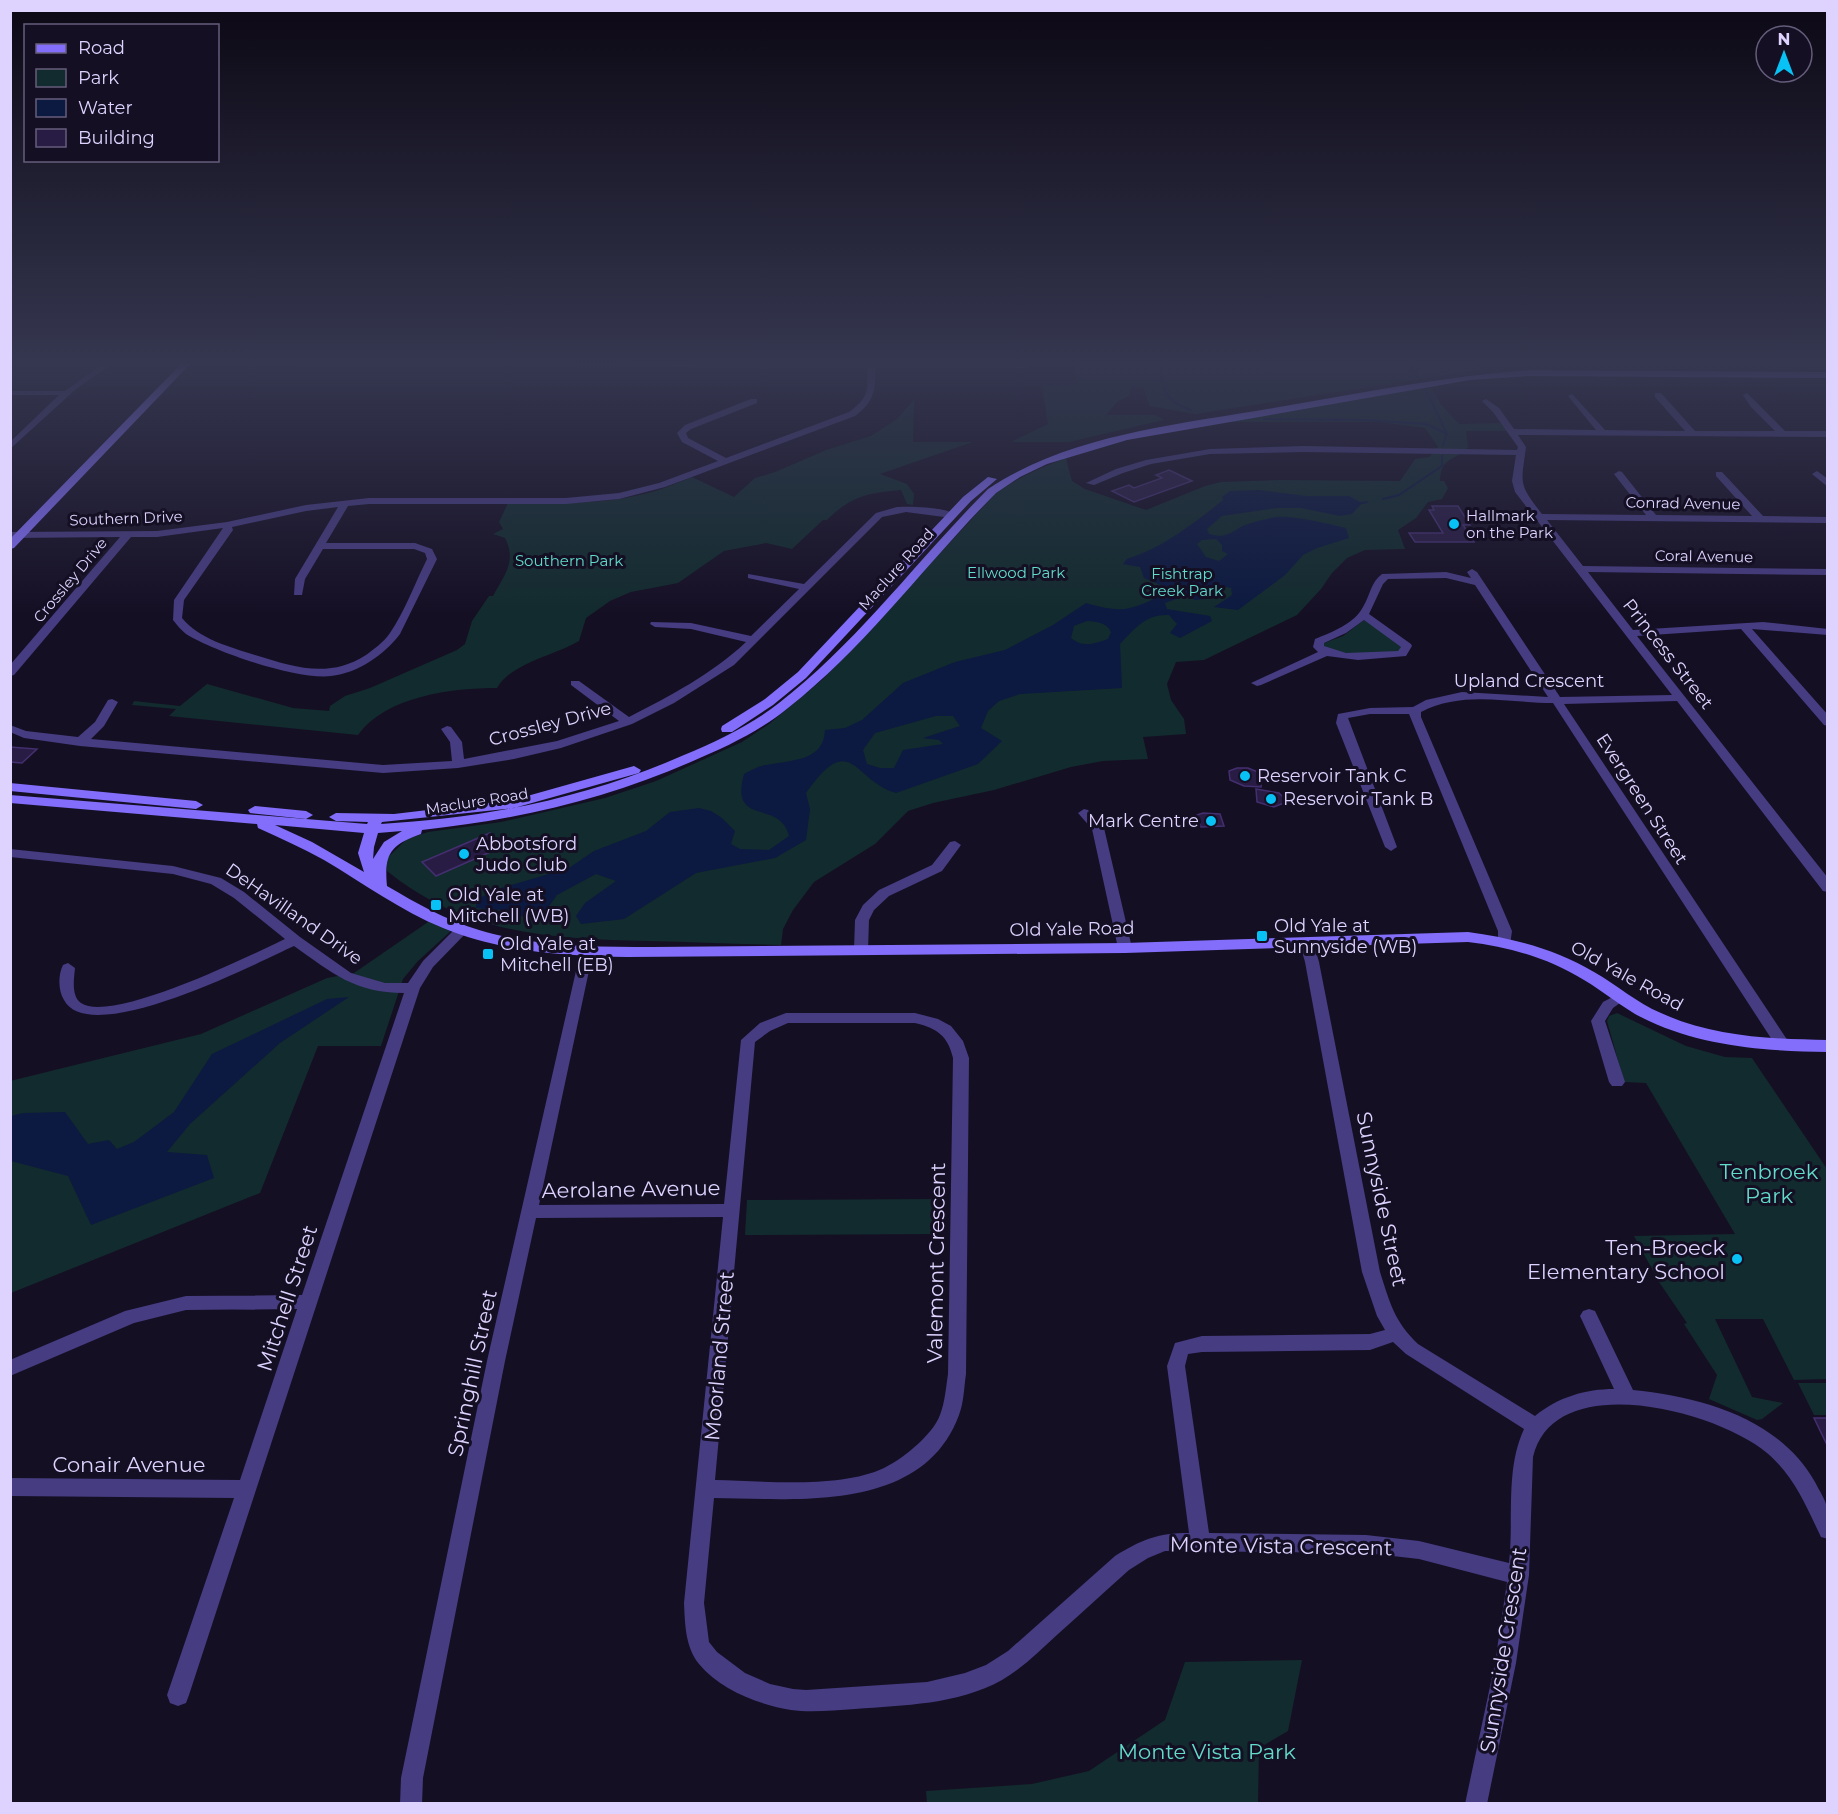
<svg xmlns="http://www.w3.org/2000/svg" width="1838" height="1814" font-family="Montserrat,sans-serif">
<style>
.green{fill:#122b2e}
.water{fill:#0c1940;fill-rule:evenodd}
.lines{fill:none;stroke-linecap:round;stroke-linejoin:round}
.stream{stroke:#0c1940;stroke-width:2}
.building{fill:#291c44;stroke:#432f6f;stroke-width:1.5}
.street{fill:#463c81;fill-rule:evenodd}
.secondary{fill:#826efa;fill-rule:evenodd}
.poi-dot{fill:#08c2f5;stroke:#150f24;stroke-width:2}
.labels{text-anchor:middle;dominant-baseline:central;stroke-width:6;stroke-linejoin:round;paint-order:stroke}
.far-street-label{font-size:15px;fill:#ddd3fe;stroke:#150f24}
.far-poi-label{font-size:15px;fill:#ddd3fe;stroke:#150f24;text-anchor:start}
.far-park-label{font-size:15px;fill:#61dbcb;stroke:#150f24}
.street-label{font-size:18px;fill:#ddd3fe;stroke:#150f24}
.poi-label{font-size:18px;fill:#ddd3fe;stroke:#150f24;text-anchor:start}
.near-park-label{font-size:21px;fill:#61dbcb;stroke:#150f24}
.near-street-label{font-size:21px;fill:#ddd3fe;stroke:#150f24}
.near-poi-label{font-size:21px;fill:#ddd3fe;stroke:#150f24;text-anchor:end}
</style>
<rect width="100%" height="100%" fill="#150f24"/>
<g class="green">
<path d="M1013 361H1458L1485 369 1195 414 1150 406 1143 387H1131L1129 396 1117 402 1106 415H1156L1164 420 1069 442H1011L1048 424 1042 385H1077L1072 363Z"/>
<path d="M1430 386 1441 405 1459 424 1504 423 1510 431H1466L1468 447C1456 462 1441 455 1440 481H1444L1448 488 1442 499 1428 502 1416 518 1398 530 1405 549 1365 550 1347 558 1332 573 1321 589 1297 615 1204 660 1176 662 1167 684 1171 700 1184 719 1186 734 1143 737 1148 759 1103 761 1071 767 994 790 933 803 908 811 875 844 814 882 793 910 783 929 781 945C737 944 693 942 649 941 552 939 466 935 387 871L386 859 407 839 428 832 501 822 605 798 656 781 742 742 769 724 823 679 995 494C1017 478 1040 468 1066 458L1072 481 1085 489 1146 510 1205 486 1221 482 1279 480 1400 481 1415 459 1429 457 1438 447 1425 428 1379 422H1222Z"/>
<path d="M914 400 913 442H973L880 474 907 484 914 494 913 505 907 504 901 490C868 493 851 496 827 520H823L792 549 766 543 724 551 678 583 631 592 610 601 586 618 579 641C556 655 511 663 497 688 452 688 386 696 358 735L169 716 176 709 132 705 134 701 180 706 207 684 293 708 329 711 330 706 345 696 370 688 457 650 465 644 472 621 489 596H493C504 575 517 562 505 538L493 534 503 529 499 522 508 503C557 503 605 505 652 492 666 488 679 482 692 477L734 497 755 478 775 472 826 450 871 436 897 419Z"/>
<path d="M1364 620 1366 621 1404 647 1398 653 1339 654 1324 647V643L1343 636Z"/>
<path d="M431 920 452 930 418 961 403 979 381 1046H318L260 1193 11 1293 10 1081 201 1034 327 978 354 973Z"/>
<path d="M1617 1013 1686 1046 1725 1057 1752 1058 1827 1169V1379L1794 1380 1763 1319H1715L1752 1397 1783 1403 1762 1419 1757 1420 1709 1399 1717 1375 1684 1324 1687 1323 1659 1282 1634 1236 1735 1234 1646 1083 1624 1082 1607 1021 1609 1016Z"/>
<path d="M938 1199V1234L745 1235 747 1200Z"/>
<path d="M1798 1383H1827V1415H1814Z"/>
<path d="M1302 1660 1288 1731 1259 1748 1258 1803H927L926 1791 1032 1784 1089 1771 1165 1720 1185 1662Z"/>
</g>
<g class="water">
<path d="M1259 490 1306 496H1349L1362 503 1352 514 1340 516 1301 508H1277L1222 516 1207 529 1209 534C1223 538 1228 535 1239 528 1248 523 1266 519 1276 517 1292 515 1330 524 1346 528L1349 538 1317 548 1303 555 1285 575 1238 610 1214 607 1232 595 1231 588 1221 586 1201 593 1206 599 1195 600 1187 595 1165 603 1167 609 1210 616 1212 621 1180 638 1170 633 1177 624 1169 615C1146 614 1135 628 1120 644L1122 688 1020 694 999 701 988 711 981 728 1002 741 978 764 896 793C853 781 852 728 806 793L810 809 806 840 775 858 696 873 624 919 581 924 576 916 585 903 616 881 596 874 557 895 544 913 528 918 502 910 476 908 477 899 501 888 569 868 594 851 646 831 670 812 699 808 711 811 722 818 735 831 731 844 740 849 769 850 789 836C780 798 729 828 744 774 751 771 758 766 766 765 790 760 824 762 825 730L845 728 862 720 903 683 955 662 1005 650 1053 625 1086 603C1125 614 1131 610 1166 593L1163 586 1144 578 1140 567 1123 564 1127 559C1163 548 1194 523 1223 500L1222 497 1230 491ZM1216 539 1222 545V551L1228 554 1219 561 1206 557 1197 544 1202 540ZM1087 621C1097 622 1107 622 1111 632L1108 639C1094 644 1083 648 1071 638L1074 626ZM936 716H953L960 726 923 738 939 740 943 744 903 750 894 768H880L867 764 863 750 875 733Z"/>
<path d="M349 997 280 1043 190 1124 167 1152 207 1155 214 1178 91 1225 68 1176 11 1161V1116L23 1113 65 1112 88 1144 109 1140 117 1149 134 1142 174 1112 212 1054 327 999Z"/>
</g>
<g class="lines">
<g class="stream">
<path d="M1160 361C1162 388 1163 401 1191 410"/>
<path d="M1414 361 1412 370 1417 376"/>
<path d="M1426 390 1447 434 1443 445"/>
<path d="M1264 419 1364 420 1426 424 1447 434"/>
<path d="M1383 499 1399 495 1442 466V456"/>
<path d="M1357 504 1367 502"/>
</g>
</g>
<g class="building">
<path d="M1169 470 1192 481 1134 502 1112 491 1129 485 1134 488 1162 478 1156 475Z"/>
<path d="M1432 506H1458L1470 525H1463L1474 542H1415L1409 533H1443L1429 510H1434Z"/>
<path d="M10 747 37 749 22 763 10 762Z"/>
<path d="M1237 768H1248L1258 772 1262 778 1261 787 1244 786 1230 780 1229 771Z"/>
<path d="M1256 789 1279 793 1284 798V803L1274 807 1257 802Z"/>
<path d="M1203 813 1220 814 1224 826 1201 827 1197 815Z"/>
<path d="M490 833 504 846 436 876 422 862Z"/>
<path d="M1814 1418H1827V1445Z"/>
</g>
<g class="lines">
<g class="street">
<path d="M10 361 1026 364 1030 366 1026 368H875C876 390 874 402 855 416L665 487 619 499 566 504H369L348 506 326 543H415L432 549 437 559 400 634C384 655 358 673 331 676 297 680 215 652 186 634 181 630 177 625 173 620L174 600 223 528 157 537H131L14 675 10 676V665L120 537 10 538V532L157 531 227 522 306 505 369 498H566L619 493 659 483 718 461 682 442 677 433 685 425 751 399H757V403L691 429 686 433 688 438 726 458 849 412C869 398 868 390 867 368L112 364 76 389 10 449V442L59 395H10V391H65L102 364 10 363ZM338 507 295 579 294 595H302L305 579 323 549H414L425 553 427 559C415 583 405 611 390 633 384 642 374 649 366 655 329 679 294 667 255 655 230 647 199 639 182 618L184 600 233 530 232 527 306 511Z"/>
<path d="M1655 393H1661L1695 431H1775L1751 407 1743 395 1747 393 1785 431H1828V437L1518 435 1526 447C1521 485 1518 483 1542 514L1646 515 1614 474 1619 471 1622 472 1656 515 1752 516 1716 476V472H1722L1763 516 1828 517V523L1547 520 1583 566 1828 569V575L1588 572 1633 630 1763 622 1828 629V635L1752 629 1828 715V726L1824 725 1741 629 1637 636 1828 878V892L1823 891 1677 701 1564 704 1788 1041 1790 1045 1788 1049H1778L1553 703C1508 703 1463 690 1421 712V717L1512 931 1510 945 1505 946 1498 942V931L1409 714H1370L1348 718 1397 847 1391 851 1385 847 1336 723 1338 714 1370 708 1413 707 1426 700 1462 692 1548 697 1475 585 1446 578 1388 579 1383 584 1369 614 1411 644 1412 646 1406 656 1358 660 1327 656 1261 685 1257 686 1251 683 1318 652 1313 647 1315 639C1332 632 1354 624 1363 607 1370 595 1371 582 1382 574L1446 572 1471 578 1467 572 1472 569 1477 572 1560 697 1672 695 1515 492 1512 481 1516 455 1304 452 1210 454 1151 464 1123 473 1094 485 1086 483 1116 469 1146 460 1210 449 1304 446 1517 450 1518 447 1493 412 1482 401 1486 399 1499 408 1514 429 1596 430 1568 396 1572 394 1605 430 1685 431 1655 397ZM1364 620 1401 647 1398 651 1346 653 1324 646V643L1346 633Z"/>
<path d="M1817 471 1828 479V487L1812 474Z"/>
<path d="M897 507C913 506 944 507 957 515L952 518 906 512 882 517 734 665 674 703 632 724 561 748 514 759 458 768 383 773 80 746 24 738 10 732V725L26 731 78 737 95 722 108 700 112 699 118 702 104 726 91 739 383 765 452 761 450 742 441 729 447 726 451 727 462 742 464 759 557 741 619 721 571 685V681H579L629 717C670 696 712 674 746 642L691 629 655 627 650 624 651 622 691 623 751 636 799 589 748 578V574L804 584 876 513Z"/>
<path d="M1084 809 1088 810 1104 828 1132 948 1130 951 1125 953 1118 948 1092 829 1078 813Z"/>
<path d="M955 841 961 845 942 871 889 896 874 910 869 920 868 950 866 953H856L854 950 855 920 863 905 879 890 932 865 950 842Z"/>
<path d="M10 849 173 866 221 878 244 892 300 937 351 973 385 983H408L423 961 457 927 462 926 469 930 433 967 420 988 189 1695 186 1703 178 1706 170 1703 167 1695 234 1498 10 1496V1478L240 1480 297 1309 186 1310 134 1323 10 1376V1360L125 1311 186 1296 302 1295 404 993C355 993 332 973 294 946 257 963 90 1049 64 1000 58 990 58 975 63 965L68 963 75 968C74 979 71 996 81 1003 112 1024 251 955 285 939L234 898 211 884 173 874 10 857Z"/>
<path d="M1306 937 1313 941 1319 962 1380 1272C1390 1303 1394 1321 1418 1344L1535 1416C1558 1397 1586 1389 1614 1389L1580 1316 1583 1311 1589 1309 1595 1311 1633 1390C1701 1397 1779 1418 1815 1482 1819 1490 1825 1499 1827 1507 1830 1516 1828 1529 1828 1539L1821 1537C1806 1506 1794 1476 1767 1453 1718 1411 1554 1367 1533 1457L1529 1575 1516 1663 1487 1804H1465L1495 1663 1507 1582 1419 1559 1366 1553 1165 1551 1148 1558 1129 1570C1105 1591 1082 1613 1058 1634 1040 1650 1023 1668 1002 1680 957 1705 904 1705 855 1709 834 1710 812 1713 791 1710 760 1705 720 1690 699 1664 685 1647 685 1623 684 1603L723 1217 536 1218 505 1361 423 1778 422 1804H400L401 1778 487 1361 581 949 586 947 593 952 539 1205 724 1204 741 1040 760 1023 786 1013H915L938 1019 951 1026 963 1041 969 1058 966 1374C964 1387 964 1402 959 1415 923 1513 797 1499 714 1498L704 1603 709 1642 717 1652 745 1673 770 1684 793 1689 806 1690 927 1682 965 1673 986 1665 1008 1651 1115 1556C1141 1540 1157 1533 1189 1533L1167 1366 1175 1343 1202 1336 1370 1334 1385 1330 1377 1316 1362 1272 1305 962 1299 941ZM788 1023H915C937 1028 948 1036 953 1058L948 1374C946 1387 945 1402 940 1415 936 1426 926 1436 918 1444 908 1453 896 1462 884 1468 840 1489 764 1481 715 1480L755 1042 770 1031ZM1393 1342 1406 1354 1524 1429C1505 1470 1514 1518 1509 1563L1419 1541 1366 1535 1209 1533 1185 1366 1188 1354 1202 1352 1370 1350Z"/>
<path d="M1620 993 1627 998 1613 1008 1605 1021 1625 1082 1622 1086H1612L1609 1082 1591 1021 1603 1002Z"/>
</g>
<g class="secondary">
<path d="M184 361H193L14 548 10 549V539Z"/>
<path d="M1529 370 1828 372V378L1529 376 1470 380 1127 440 1047 464 1020 477 996 493C926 563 866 647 788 708 760 731 726 747 693 761 607 799 516 820 422 830L421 834C390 845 384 854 387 886 416 903 446 920 479 930 535 947 595 947 653 947L1125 943 1468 932C1513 938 1555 949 1594 972 1617 985 1637 1003 1661 1013 1713 1037 1771 1039 1828 1040V1052C1767 1051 1705 1047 1649 1021 1626 1011 1606 993 1584 980 1548 958 1510 947 1468 942L1125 953 627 957C564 956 502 952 443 928 401 911 363 883 324 860 302 848 280 838 258 828L257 824 10 803V795L367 824 368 822 336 821 329 817 336 813 394 814 513 800 634 766 641 770 639 773 514 808 382 822 381 824C486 818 587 798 684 755 717 741 751 725 779 703 858 642 918 559 988 489 1074 432 1186 424 1285 406 1366 392 1447 376 1529 370ZM275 825 364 833 358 853 364 872 312 842ZM402 831 384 842 373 859 374 847 378 833Z"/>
<path d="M988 477 997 479 971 501 806 678 773 705 732 732H722L721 729 722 726 765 699 798 672 963 497Z"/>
<path d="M10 783 196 801 203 805 196 809 10 791Z"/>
<path d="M255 806 306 811 313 815 306 819 250 813 248 810Z"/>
</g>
</g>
<linearGradient id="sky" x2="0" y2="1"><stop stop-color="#0c0814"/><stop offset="0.59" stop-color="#353750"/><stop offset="1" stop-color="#353750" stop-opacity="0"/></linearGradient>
<rect width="1838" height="615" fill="url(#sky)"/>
<g class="poi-dot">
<circle cx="1454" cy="524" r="6"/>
<circle cx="1245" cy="776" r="6"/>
<circle cx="1271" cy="799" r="6"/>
<circle cx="1211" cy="821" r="6"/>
<circle cx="464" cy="854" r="6"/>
<rect x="430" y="899" width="12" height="12" rx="3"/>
<rect x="1256" y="930" width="12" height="12" rx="3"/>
<rect x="482" y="948" width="12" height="12" rx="3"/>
<circle cx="1737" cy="1259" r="6"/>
</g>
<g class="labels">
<g class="far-street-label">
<text transform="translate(1683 503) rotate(1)">Conrad Avenue</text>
<text transform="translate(126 518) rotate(-2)">Southern Drive</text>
<text transform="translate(1704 556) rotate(1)">Coral Avenue</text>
<text transform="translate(896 569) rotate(-48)">Maclure Road</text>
<text transform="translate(70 580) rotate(-50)">Crossley Drive</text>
<text transform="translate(477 801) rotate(-9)">Maclure Road</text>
</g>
<g class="far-poi-label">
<text x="1466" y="515">Hallmark<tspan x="1466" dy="17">on the Park</tspan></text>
</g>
<g class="far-park-label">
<text x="569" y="560">Southern Park</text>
<text x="1016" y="572">Ellwood Park</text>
<text x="1182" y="573">Fishtrap<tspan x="1182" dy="17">Creek Park</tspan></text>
</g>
<g class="street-label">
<text transform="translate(1668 654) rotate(52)">Princess Street</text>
<text x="1529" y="681">Upland Crescent</text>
<text transform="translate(550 724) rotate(-15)">Crossley Drive</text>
<text transform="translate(1642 799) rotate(57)">Evergreen Street</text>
<text transform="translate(294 914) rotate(35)">DeHavilland Drive</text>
<text transform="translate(1072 929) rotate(-1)">Old Yale Road</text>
<text transform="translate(1627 976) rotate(29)">Old Yale Road</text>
</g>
<g class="poi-label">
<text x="1257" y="776">Reservoir Tank C</text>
<text x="1283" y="799">Reservoir Tank B</text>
<text x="1199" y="821" text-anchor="end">Mark Centre</text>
<text x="476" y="844">Abbotsford<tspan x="476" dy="21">Judo Club</tspan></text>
<text x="448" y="895">Old Yale at<tspan x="448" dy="21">Mitchell (WB)</tspan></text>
<text x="1274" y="926">Old Yale at<tspan x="1274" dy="21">Sunnyside (WB)</tspan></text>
<text x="500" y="944">Old Yale at<tspan x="500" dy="21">Mitchell (EB)</tspan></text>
</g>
<g class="near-park-label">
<text x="1769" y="1171">Tenbroek<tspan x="1769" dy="24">Park</tspan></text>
<text x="1207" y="1751">Monte Vista Park</text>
</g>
<g class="near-street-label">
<text transform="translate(631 1189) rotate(-1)">Aerolane Avenue</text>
<text transform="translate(1382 1199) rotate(78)">Sunnyside Street</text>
<text transform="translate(936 1263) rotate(-89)">Valemont Crescent</text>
<text transform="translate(287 1298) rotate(-72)">Mitchell Street</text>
<text transform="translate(719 1356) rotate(-85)">Moorland Street</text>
<text transform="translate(472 1373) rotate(-78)">Springhill Street</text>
<text x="129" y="1464">Conair Avenue</text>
<text transform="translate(1281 1546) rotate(1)">Monte Vista Crescent</text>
<text transform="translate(1503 1650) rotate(-81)">Sunnyside Crescent</text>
</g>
<g class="near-poi-label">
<text x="1725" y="1247">Ten-Broeck<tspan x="1725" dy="24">Elementary School</tspan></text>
</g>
</g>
<rect width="1838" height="1814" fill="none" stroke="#ddd3fe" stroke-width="24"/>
<rect x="24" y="24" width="195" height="138" fill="#150f24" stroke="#655d7b" stroke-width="1.5"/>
<rect x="36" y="44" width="30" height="9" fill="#826efa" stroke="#655d7b" stroke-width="1.5"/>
<text x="78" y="54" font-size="18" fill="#ddd3fe">Road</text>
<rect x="36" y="69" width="30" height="18" fill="#122b2e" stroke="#655d7b" stroke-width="1.5"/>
<text x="78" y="84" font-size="18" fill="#ddd3fe">Park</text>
<rect x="36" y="99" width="30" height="18" fill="#0c1940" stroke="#655d7b" stroke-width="1.5"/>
<text x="78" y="114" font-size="18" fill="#ddd3fe">Water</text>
<rect x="36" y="129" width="30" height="18" fill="#291c44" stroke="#655d7b" stroke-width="1.5"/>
<text x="78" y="144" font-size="18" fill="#ddd3fe">Building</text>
<g transform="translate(1784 54)"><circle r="28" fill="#150f24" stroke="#655d7b" stroke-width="1.5"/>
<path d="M0-4.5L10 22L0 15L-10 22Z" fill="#08c2f5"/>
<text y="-9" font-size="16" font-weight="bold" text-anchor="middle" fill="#ddd3fe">N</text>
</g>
</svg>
